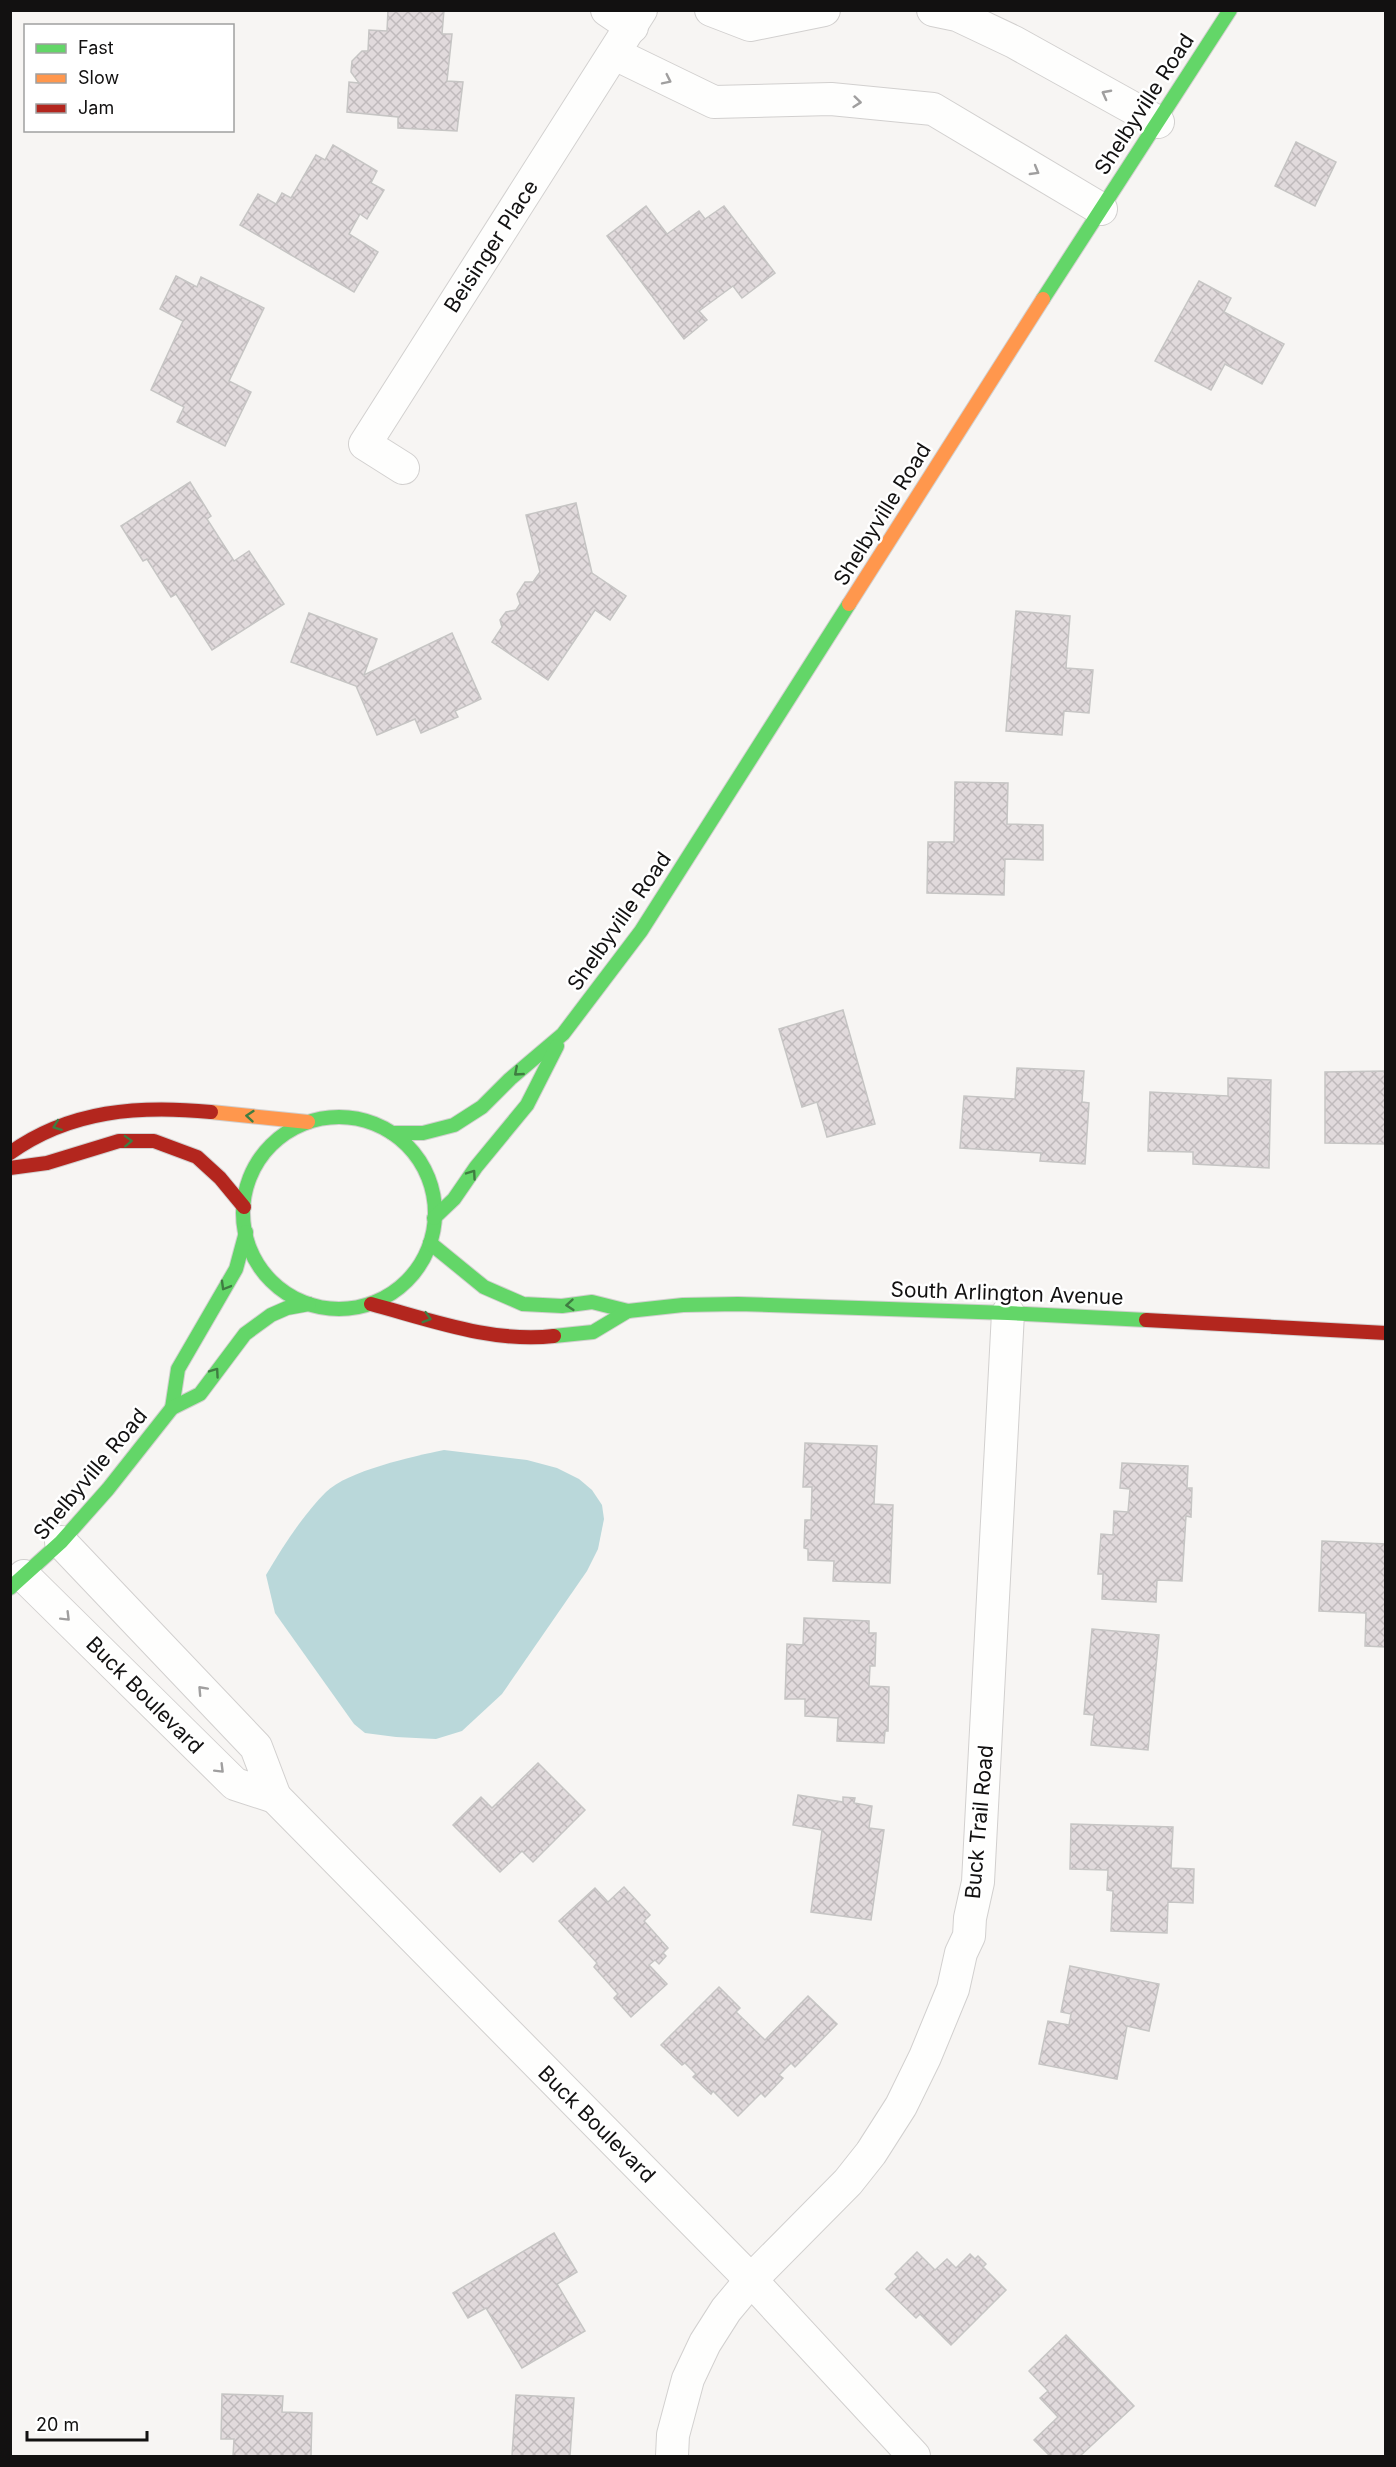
<svg xmlns="http://www.w3.org/2000/svg" width="1396" height="2467" font-family="Inter,sans-serif">
<style>
.water{fill:#bad8da}
.building{fill:url(#building-cross-hatch);stroke:#c6c5c4;stroke-width:1.5}
.lines{fill:none;stroke-linecap:round;stroke-linejoin:round}
.street-casing{stroke:#d2d0cf;stroke-width:34}
.fast-casing{stroke:#d2d0cf;stroke-width:16}
.slow-casing{stroke:#d2d0cf;stroke-width:16}
.jam-casing{stroke:#d2d0cf;stroke-width:16}
.street{stroke:#fefefd;stroke-width:32}
.fast{stroke:#63d668;stroke-width:14}
.slow{stroke:#ff974d;stroke-width:14}
.jam{stroke:#b3261e;stroke-width:14}
.oneway{stroke:#a09f9f}
.oneway2{stroke:#3f7d41}
.labels{text-anchor:middle;dominant-baseline:central;stroke-width:5;stroke-linejoin:round;paint-order:stroke}
.street-label{font-size:21px;fill:#121111;stroke:#fff}
</style>
<defs>
<pattern id="building-cross-hatch" width="8" height="8" patternUnits="userSpaceOnUse" patternTransform="scale(1.5)"><rect width="8" height="8" fill="#e1dadc"/><path d="M0 0l8 8M0 8l8-8" fill="none" stroke="#c0babc"/></pattern>
</defs>
<rect width="100%" height="100%" fill="#f7f5f3"/>
<path class="water" d="M444 1450 527 1460 557 1468 579 1479 592 1490 602 1505 604 1519 598 1549 587 1571 502 1694 462 1731 436 1739 396 1737 365 1733 354 1724 275 1613 266 1575C283 1546 303 1515 326 1492 347 1471 414 1456 444 1450Z"/>
<g class="building">
<path d="M388 10H444L442 34H452L447 81 463 82 457 131 398 128V117L347 112 349 82 359 83 351 72 352 61 362 51H368L369 30 387 31Z"/>
<path d="M1296 142 1336 162 1315 206 1275 186Z"/>
<path d="M333 145 377 171 371 183 384 190 367 219 360 214 349 234 378 252 354 292 240 225 258 194 276 204 282 193 291 198 316 155 325 160Z"/>
<path d="M646 206 667 234 699 211 705 219 724 206 775 273 742 298 733 286 699 311 707 320 684 339 607 236Z"/>
<path d="M176 276 197 287 201 277 264 308 229 381 251 392 225 446 177 422 184 407 151 390 183 321 160 309Z"/>
<path d="M1199 281 1231 298 1224 312 1284 344 1262 384 1225 364 1211 390 1155 361Z"/>
<path d="M190 482 211 516 207 519 234 561 249 551 284 604 212 650 176 594 171 597 147 559 143 561 121 526Z"/>
<path d="M576 503 592 573 626 596 610 620 595 610 548 680 492 642 502 627 500 620 506 612 516 610 520 604 517 594 525 582H533L540 572 526 515Z"/>
<path d="M1016 611 1070 616 1066 668 1093 670 1089 713 1064 711 1062 735 1006 731Z"/>
<path d="M309 613 377 639 364 675 452 633 481 699 455 711 458 717 421 733 415 719 377 735 356 686 291 662Z"/>
<path d="M955 782 1008 783 1007 824 1043 825V860L1005 859 1004 895 927 893 928 842H954Z"/>
<path d="M843 1010 875 1124 827 1137 817 1102 802 1107 779 1029Z"/>
<path d="M1017 1068 1084 1071 1082 1102 1089 1103 1085 1164 1040 1161 1041 1153 960 1148 964 1096 1015 1099Z"/>
<path d="M1386 1071V1144L1325 1143V1072Z"/>
<path d="M1228 1078 1271 1080 1269 1168 1193 1164V1152L1148 1151 1150 1092 1228 1096Z"/>
<path d="M805 1443 877 1446 874 1504 893 1505 890 1583 833 1581 834 1561 808 1560V1549L804 1548 805 1520H811L812 1487H803Z"/>
<path d="M1122 1463 1188 1466 1187 1488H1192L1191 1517 1186 1516 1182 1581 1157 1580 1156 1602 1102 1599 1103 1574H1098L1101 1534 1113 1535 1114 1511 1128 1512 1130 1489 1120 1488Z"/>
<path d="M1322 1541 1386 1544V1647L1365 1646 1366 1613 1319 1611Z"/>
<path d="M804 1618 869 1621V1633H876L875 1666H870L869 1686 889 1687 888 1731H885L884 1743 837 1741 838 1718 805 1716V1699H785L787 1644 803 1645Z"/>
<path d="M1092 1629 1159 1635 1148 1750 1091 1745 1094 1715 1084 1714Z"/>
<path d="M538 1763 585 1810 533 1862 522 1851 500 1872 453 1825 481 1797 492 1808Z"/>
<path d="M798 1795 843 1802V1797L855 1798 854 1803 872 1806 869 1828 884 1830 871 1920 811 1912 822 1830 793 1825Z"/>
<path d="M1071 1824 1173 1827 1171 1868 1194 1869 1193 1903 1168 1902 1167 1933 1111 1931 1113 1891 1107 1890 1108 1870 1070 1869Z"/>
<path d="M624 1887 650 1915 644 1921 668 1948 663 1953 666 1956 659 1964 655 1960 649 1965 667 1984 631 2017 614 1998 618 1994 594 1967 597 1963 559 1921 595 1888 608 1902Z"/>
<path d="M1070 1966 1159 1984 1149 2031 1127 2026 1117 2079 1039 2064 1048 2021 1069 2025 1071 2014 1061 2012Z"/>
<path d="M719 1987 740 2008 736 2012 765 2040 808 1996 837 2024 795 2067 791 2063 779 2075 783 2078 765 2097 761 2093 738 2116 713 2091 711 2094 693 2077 696 2074 685 2063 682 2065 661 2045Z"/>
<path d="M554 2233 577 2272 557 2284 585 2331 522 2368 486 2308 468 2318 453 2293Z"/>
<path d="M917 2252 935 2270 947 2259 956 2268 970 2254 975 2259 978 2256 986 2264 983 2267 1006 2290 951 2345 920 2314 916 2318 886 2289 898 2277 895 2274Z"/>
<path d="M1066 2335 1134 2406 1080 2456H1050L1034 2440 1058 2417 1040 2398 1048 2391 1029 2371Z"/>
<path d="M222 2394 283 2396 282 2412 312 2413 311 2456H233L234 2439H221Z"/>
<path d="M516 2395 574 2398 570 2456H512Z"/>
</g>
<g class="lines">
<g class="street-casing">
<g id="street">
<path d="M607 10 632 27"/>
<path d="M711 10 750 25 824 10"/>
<path d="M933 10 957 15 1014 42 1158 122"/>
<path d="M615 54 714 102 831 99 933 109 1101 209"/>
<path d="M403 468 365 444 641 10"/>
<path d="M24 1576 235 1784 275 1797 256 1747 61 1542"/>
<path d="M275 1797 751 2280 914 2456"/>
<path d="M672 2456 673 2435 688 2379 705 2343 726 2310 751 2280 848 2182 871 2153 901 2106 925 2057 953 1989 961 1953 969 1936 970 1918 978 1882 1008 1313"/>
</g>
</g>
<g class="fast-casing">
<g id="fast">
<path d="M1043 299 1230 10"/>
<circle cx="339" cy="1213" r="96"/>
<path d="M392 1133H423L454 1125 482 1107 510 1079 563 1034 641 931 849 604"/>
<path d="M434 1218 454 1199 476 1167 527 1105 557 1046"/>
<path d="M430 1243 484 1287 523 1304 562 1306 592 1302 628 1311 683 1305 738 1304 1008 1313 1146 1320"/>
<path d="M554 1336 593 1332 628 1311"/>
<path d="M172 1408 178 1369 236 1269 246 1232"/>
<path d="M10 1588 61 1542 108 1489 172 1408 200 1394 245 1334 271 1315 287 1308 309 1304"/>
</g>
</g>
<g class="slow-casing">
<g id="slow">
<path d="M849 604 1043 299"/>
<path d="M211 1112 308 1122"/>
</g>
</g>
<g class="jam-casing">
<g id="jam">
<path d="M10 1153C70 1110 139 1105 211 1112"/>
<path d="M10 1168 47 1163 119 1141H154L197 1157 220 1178 244 1207"/>
<path d="M371 1304C431 1320 492 1343 554 1336"/>
<path d="M1146 1320 1386 1333"/>
</g>
</g>
<use href="#street" class="street"/>
<use href="#fast" class="fast"/>
<use href="#slow" class="slow"/>
<use href="#jam" class="jam"/>
</g>
<defs><path id="oneway-chevron" d="M-2-3.5L2.5 0L-2 3.5" fill="none" stroke-width="1.6" stroke-linecap="round" stroke-linejoin="round" transform="scale(1.5)"/></defs>
<g class="oneway">
<use href="#oneway-chevron" transform="translate(667 80) rotate(26)"/>
<use href="#oneway-chevron" transform="translate(1106 94) rotate(-152)"/>
<use href="#oneway-chevron" transform="translate(857 102) rotate(6)"/>
<use href="#oneway-chevron" transform="translate(1035 171) rotate(30)"/>
<use href="#oneway-chevron" transform="translate(66 1617) rotate(45)"/>
<use href="#oneway-chevron" transform="translate(202 1690) rotate(-133)"/>
<use href="#oneway-chevron" transform="translate(220 1769) rotate(45)"/>
</g>
<g class="oneway2">
<use href="#oneway-chevron" transform="translate(518 1072) rotate(139)"/>
<use href="#oneway-chevron" transform="translate(250 1116) rotate(-175)"/>
<use href="#oneway-chevron" transform="translate(57 1126) rotate(159)"/>
<use href="#oneway-chevron" transform="translate(128 1141) rotate(-2)"/>
<use href="#oneway-chevron" transform="translate(472 1174) rotate(-55)"/>
<use href="#oneway-chevron" transform="translate(225 1286) rotate(120)"/>
<use href="#oneway-chevron" transform="translate(570 1305) rotate(175)"/>
<use href="#oneway-chevron" transform="translate(427 1318) rotate(16)"/>
<use href="#oneway-chevron" transform="translate(215 1372) rotate(-55)"/>
</g>
<g class="labels">
<g class="street-label">
<text transform="translate(1144 104) rotate(-57)">Shelbyville Road</text>
<text transform="translate(491 246) rotate(-57)">Beisinger Place</text>
<text transform="translate(882 514) rotate(-58)">Shelbyville Road</text>
<text transform="translate(619 921) rotate(-55)">Shelbyville Road</text>
<text transform="translate(1007 1293) rotate(2)">South Arlington Avenue</text>
<text transform="translate(90 1474) rotate(-50)">Shelbyville Road</text>
<text transform="translate(145 1695) rotate(45)">Buck Boulevard</text>
<text transform="translate(979 1822) rotate(-85)">Buck Trail Road</text>
<text transform="translate(597 2124) rotate(45)">Buck Boulevard</text>
</g>
</g>
<rect width="1396" height="2467" fill="none" stroke="#121111" stroke-width="24"/>
<rect x="24" y="24" width="210" height="108" fill="#ffffff" stroke="#a0a0a0" stroke-width="1.5"/>
<rect x="36" y="44" width="30" height="9" fill="#63d668" stroke="#a0a0a0" stroke-width="1.5"/>
<text x="78" y="54" font-size="18" fill="#121111">Fast</text>
<rect x="36" y="74" width="30" height="9" fill="#ff974d" stroke="#a0a0a0" stroke-width="1.5"/>
<text x="78" y="84" font-size="18" fill="#121111">Slow</text>
<rect x="36" y="104" width="30" height="9" fill="#b3261e" stroke="#a0a0a0" stroke-width="1.5"/>
<text x="78" y="114" font-size="18" fill="#121111">Jam</text>
<path d="M27 2431v9h120v-9" fill="none" stroke="#121111" stroke-width="3"/>
<text x="36" y="2431" font-size="18" fill="#121111" stroke="#ffffff" stroke-width="4.5" paint-order="stroke">20 m</text>
</svg>
